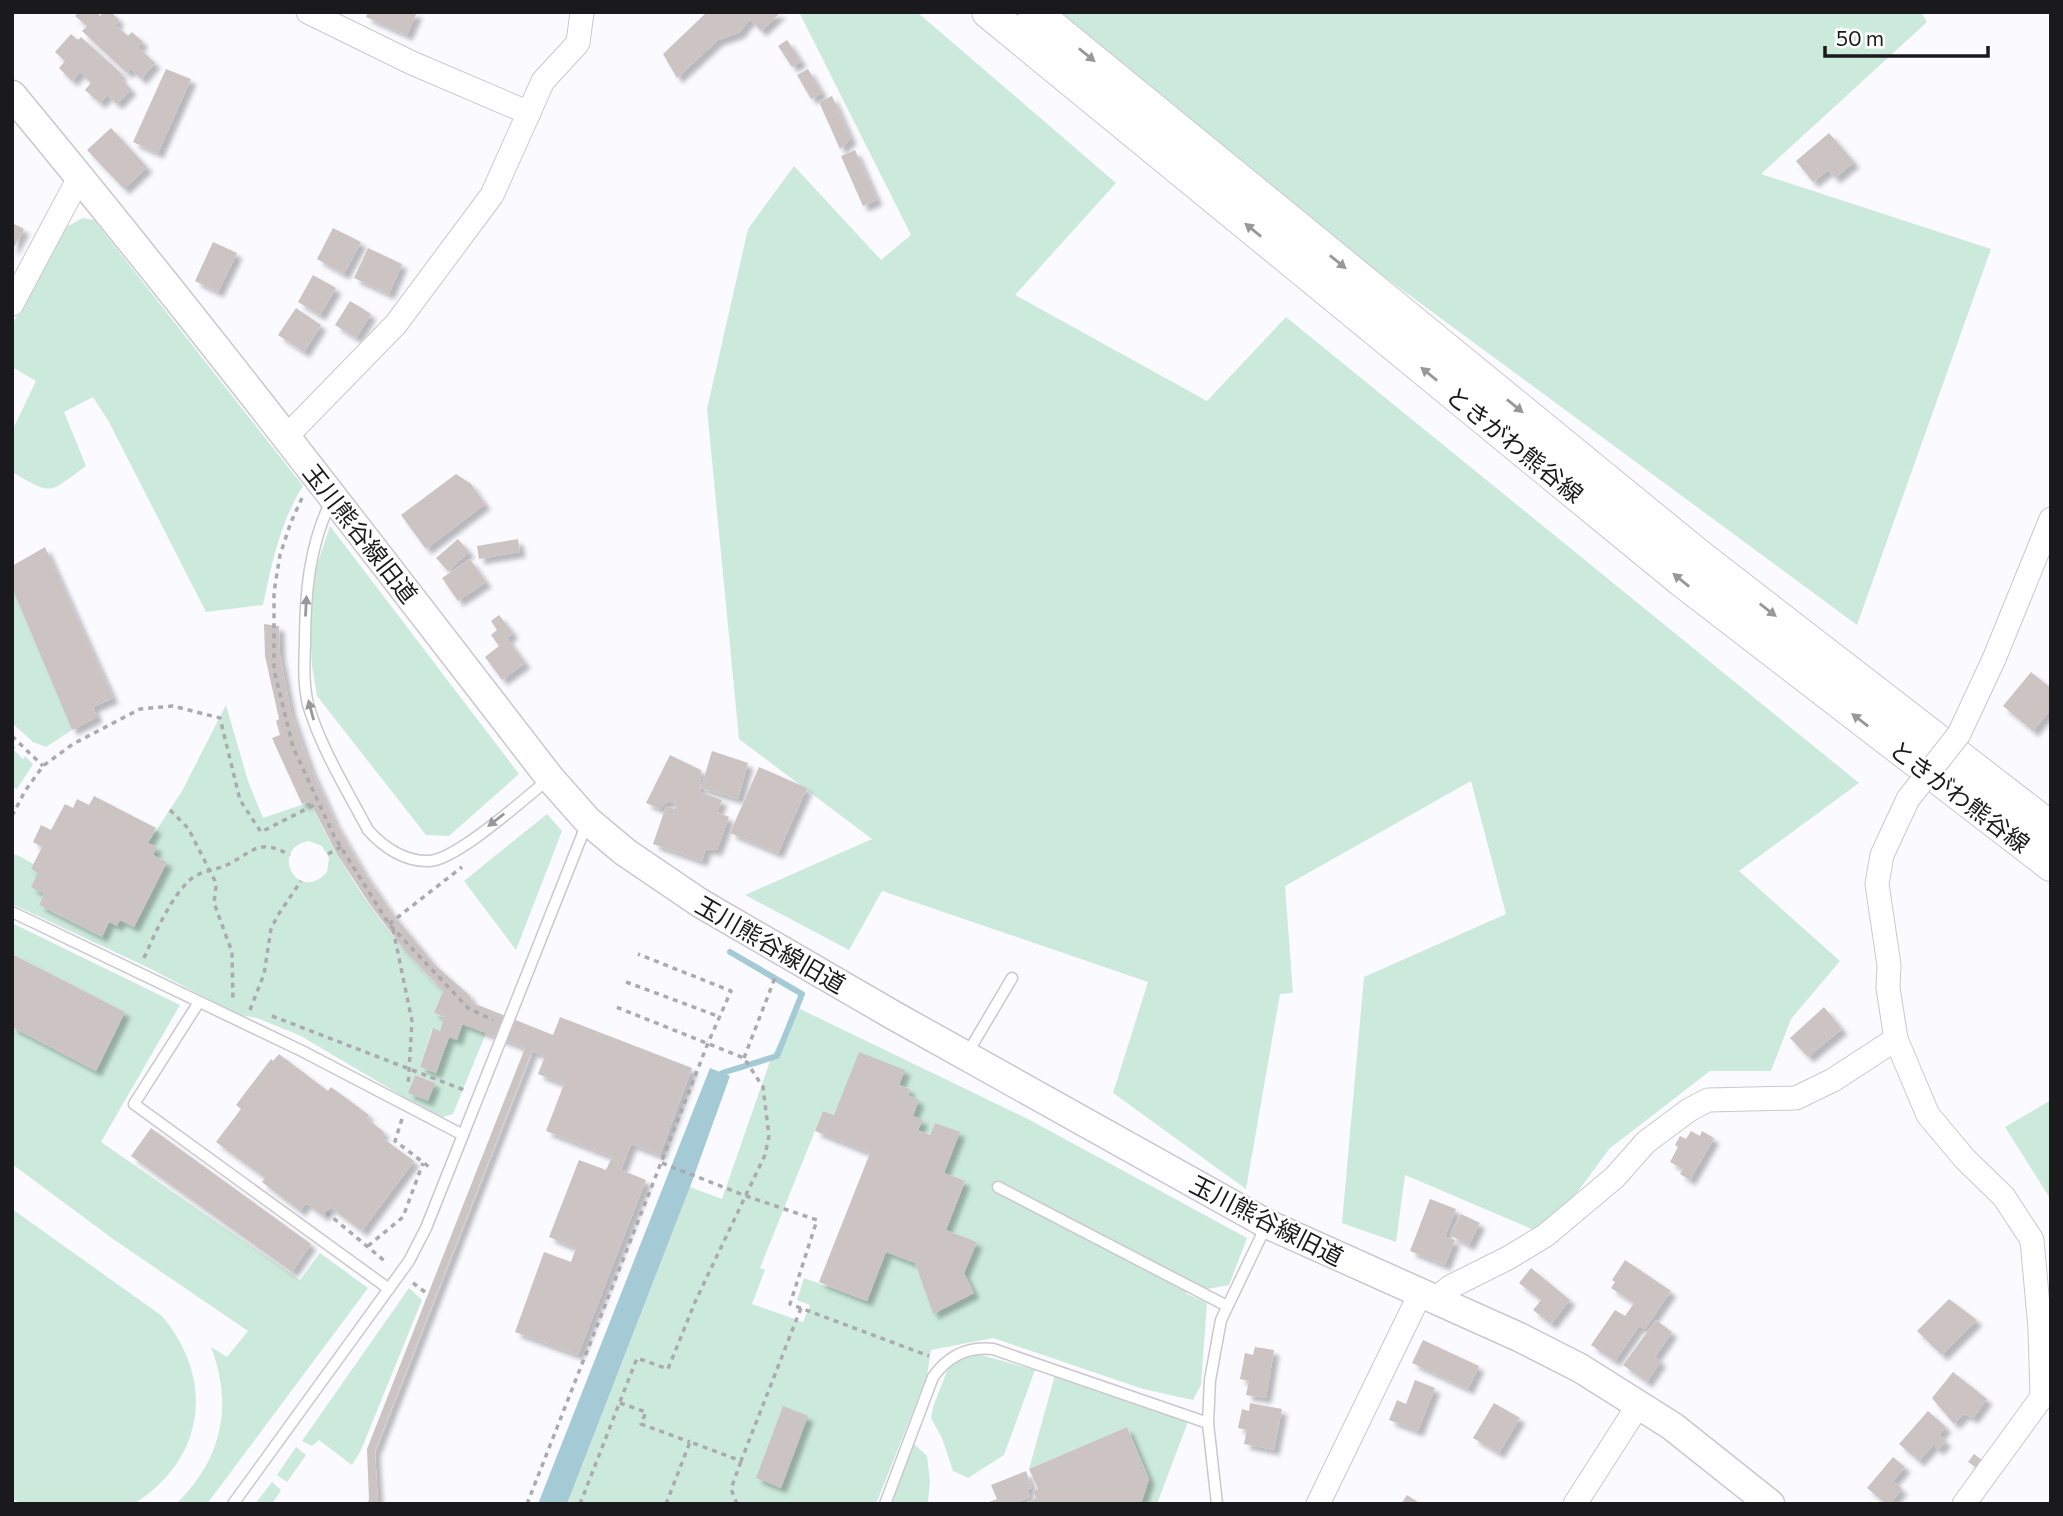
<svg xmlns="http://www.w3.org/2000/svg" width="2063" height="1516" font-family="Commissioner,'Noto Sans JP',sans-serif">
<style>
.green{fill:#cceadb;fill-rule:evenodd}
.water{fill:#a4cad5}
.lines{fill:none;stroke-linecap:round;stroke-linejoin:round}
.stream{stroke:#a4cad5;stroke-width:6}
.building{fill:#cbc4c2;filter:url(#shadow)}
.service-casing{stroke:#cac8ce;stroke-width:13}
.minor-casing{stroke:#cac8ce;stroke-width:25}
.tertiary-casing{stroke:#cac8ce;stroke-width:31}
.secondary-casing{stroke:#cac8ce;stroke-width:34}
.path{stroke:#abaaae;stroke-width:3.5;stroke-dasharray:5 5;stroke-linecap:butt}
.service{stroke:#fff;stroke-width:10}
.minor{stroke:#fff;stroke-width:23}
.tertiary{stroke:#fff;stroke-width:28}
.secondary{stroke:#fff;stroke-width:32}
.minor-bridge-casing{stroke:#cac8ce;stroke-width:25;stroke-linecap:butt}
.minor-bridge{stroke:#fff;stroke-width:23}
.oneway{fill:#989898}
.labels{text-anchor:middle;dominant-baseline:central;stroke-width:5;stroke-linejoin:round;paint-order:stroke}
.street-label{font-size:24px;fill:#1a191b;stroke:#fff}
</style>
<defs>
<filter id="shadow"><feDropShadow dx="5.5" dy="5.5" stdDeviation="2" flood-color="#0004"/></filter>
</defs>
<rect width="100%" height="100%" fill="#fbfaff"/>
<g class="green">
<path d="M799 12H917L1116 183 1015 295 1207 401 1286 317 1859 783 1739 871 1840 961 1791 1019 1771 1071H1710L1609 1149 1546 1235 1405 1175 1396 1242 1342 1223 1364 977 1506 914 1471 781 1285 886 1293 993 1280 994 1246 1189 1113 1093 1148 982 882 891 849 950 745 895 872 839 739 739 707 409 748 229 794 166 881 260 911 235Z"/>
<path d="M1055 12H1921L1927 22 1761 174 1991 249 1857 625 1321 230Z"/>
<path d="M83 218 94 220 303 486C280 522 272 563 263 605L206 612 109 422 93 397 64 412 86 466C47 494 54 496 12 472V431L36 381 12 367V325L64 228Z"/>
<path d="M330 526 519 774 449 836 426 835 317 696 312 666 310 624 316 568Z"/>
<path d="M12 588 72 730 46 747 33 742 12 723Z"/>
<path d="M226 705 248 781 263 818 310 802C342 872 387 937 443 991L434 1013 444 1018 440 1031 432 1029 420 1067 436 1073 449 1037 457 1039 463 1024 486 1033 453 1114 439 1118 301 1036 257 1018 239 1015 147 967 12 904V861L15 854 34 864 31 869 38 873 44 894 39 905 102 937 109 922 120 920 134 927 167 862 153 855 157 847 148 843 182 791ZM309 841 322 846 329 858 327 872C297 905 268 848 309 841ZM415 1075 435 1083 408 1093Z"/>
<path d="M12 744 16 747 14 750 23 759 25 756 33 764 17 789 12 787Z"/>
<path d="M547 814 562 831 516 950 464 881Z"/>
<path d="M12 923 180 1005 101 1142 300 1280 320 1253 368 1288 207 1504H176C221 1461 234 1406 211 1347L227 1357 248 1331 113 1239 12 1164V1027L96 1071 125 1012 12 954Z"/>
<path d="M796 1007 1026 1118 1247 1238 1229 1285 1185 1293 1207 1303 1201 1385 1193 1400 1143 1389 993 1338 931 1350 927 1376 876 1504H567L690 1187 722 1199 770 1061ZM904 1071 899 1085 910 1089 908 1095 913 1116 922 1120 918 1130 930 1135 935 1123 959 1133 944 1173 965 1182 946 1230 977 1242 964 1273 974 1293 933 1314 915 1263 886 1252 867 1301 804 1278 797 1300 810 1305 803 1322 752 1304 765 1270 760 1268 823 1111 834 1115Z"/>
<path d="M2051 1100V1200L2005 1127Z"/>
<path d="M12 1209 162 1316C215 1380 206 1458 134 1504H21L12 1498Z"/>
<path d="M409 1288 422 1300 361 1450 352 1465 319 1440 312 1446 302 1441Z"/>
<path d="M974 1353 1035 1370 1004 1455 968 1478 953 1471 942 1438 931 1418 933 1407 949 1366 956 1360Z"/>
<path d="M1055 1375 1189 1419 1157 1504H1141L1149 1479 1127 1427 1029 1469Z"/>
<path d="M914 1444 927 1456 930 1481 928 1501 927 1504H890Z"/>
<path d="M296 1447 306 1455 287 1482 277 1475Z"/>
<path d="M272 1482 281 1490 272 1504H255Z"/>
</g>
<path class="water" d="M710 1068 730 1076 690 1187 567 1504H538Z"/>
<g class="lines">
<path class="stream" d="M720 1078 722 1073 777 1056 802 994 730 952"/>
</g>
<g class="building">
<path d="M79 12H97L100 16 104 12H111L119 20 115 25 128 36 132 32 143 42 138 47 155 63 141 79 131 69 127 73 82 31 87 26 75 16Z"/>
<path d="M368 12H417L407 35 366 17Z"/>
<path d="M707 12H781L761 31 750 19 739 33 718 40 677 78 663 54Z"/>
<path d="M71 34 78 40 81 37 122 74 119 77 131 89 117 104 107 95 100 103 85 90 91 83 80 72 72 81 59 68 65 61 55 52Z"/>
<path d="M787 40 801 61 792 67 778 46Z"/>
<path d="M166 69 191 79 158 153 133 142Z"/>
<path d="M808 69 822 93 811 99 797 75Z"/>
<path d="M832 96 851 139 840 149 819 102Z"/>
<path d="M111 128 147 167 124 189 87 150Z"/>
<path d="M1829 133 1854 162 1835 178 1828 170 1813 182 1796 161Z"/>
<path d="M855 150 877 200 863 206 841 156Z"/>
<path d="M12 223 24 229 12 251Z"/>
<path d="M333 228 361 242 344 274 317 259Z"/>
<path d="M213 242 237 253 218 292 195 281Z"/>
<path d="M368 248 402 264 389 294 354 278Z"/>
<path d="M313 275 336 288 320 315 298 302Z"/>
<path d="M350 301 371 314 356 338 335 325Z"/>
<path d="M296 308 321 325 304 352 278 335Z"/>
<path d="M456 474 471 484 485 504 426 549 401 515Z"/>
<path d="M458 539 469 552 448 571 436 558Z"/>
<path d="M518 539 520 552 479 559 477 546Z"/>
<path d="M45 547 113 698 93 707 97 717 72 730 12 588V566Z"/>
<path d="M470 559 486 582 458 601 442 578Z"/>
<path d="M499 615 513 633 507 638 525 663 502 680 485 657 499 646 491 635 497 630 491 621Z"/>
<path d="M264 624 279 626 280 655 291 712 310 767 336 824 364 872 392 913 435 965 469 995 473 1003 553 1035 560 1017 692 1068 660 1155 631 1144 621 1170 646 1180 578 1355 515 1332 544 1252 571 1262 576 1248 549 1237 579 1160 606 1170 612 1157 546 1131 564 1084 538 1074 545 1056 532 1051 375 1451 378 1504H366L369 1500 367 1449 525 1048 462 1024 457 1040 449 1037 436 1073 420 1067 433 1028 440 1031 444 1017 434 1013 443 991 405 951 369 903 337 854 310 802 302 804 272 738 280 735 276 721 279 719 265 656Z"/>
<path d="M2031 672 2051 688V709L2033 731 2003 706Z"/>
<path d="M712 751 748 763 738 799 701 788Z"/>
<path d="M670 755 701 770 700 792 722 800 717 812 729 817 717 850 706 849 702 861 653 844 666 806 675 809 677 804 668 801 660 809 646 803Z"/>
<path d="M759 767 807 788 778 853 730 833Z"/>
<path d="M94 796 156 828 148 843 157 847 153 855 167 862 134 927 120 920 117 926 109 922 102 937 39 905 44 894 31 887 38 873 31 869 42 847 33 842 41 825 51 830 65 804 73 808 77 799 89 805Z"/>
<path d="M12 954 125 1012 96 1071 12 1027Z"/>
<path d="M1824 1007 1842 1029 1808 1057 1790 1038Z"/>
<path d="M859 1052 905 1070 899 1085 910 1089 908 1095 919 1100 913 1116 923 1120 918 1130 930 1135 935 1123 960 1132 944 1173 965 1181 946 1230 977 1242 964 1273 974 1293 933 1314 915 1263 886 1252 867 1301 819 1282 870 1153 815 1131 823 1111 834 1115Z"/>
<path d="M279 1054 328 1091 331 1087 369 1115 366 1118 384 1132 381 1137 414 1161 362 1231 330 1207 323 1216 306 1203 300 1211 262 1182 265 1178 216 1142 241 1109 236 1105 271 1059 273 1061Z"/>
<path d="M415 1075 435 1083 428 1101 408 1093Z"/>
<path d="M151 1128 311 1244 292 1272 131 1156Z"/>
<path d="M1691 1131 1700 1136 1702 1131 1714 1138 1690 1180 1680 1174 1683 1169 1670 1162 1678 1147 1675 1145 1680 1136 1686 1139Z"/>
<path d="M1430 1199 1456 1209 1445 1237 1455 1240 1445 1265 1410 1251Z"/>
<path d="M1461 1214 1480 1223 1469 1245 1450 1235Z"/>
<path d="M1625 1260 1671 1291 1645 1329 1639 1326 1615 1361 1591 1345 1615 1310 1625 1316 1634 1303 1611 1288 1615 1282 1612 1280Z"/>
<path d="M1531 1268 1570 1300 1551 1324 1533 1310 1541 1300 1519 1283Z"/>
<path d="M1949 1299 1977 1320 1942 1355 1917 1331Z"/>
<path d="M1656 1320 1672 1332 1655 1357 1661 1361 1647 1382 1623 1365Z"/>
<path d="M1423 1340 1479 1366 1468 1389 1412 1363Z"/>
<path d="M1255 1347 1274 1350 1266 1398 1246 1395 1249 1381 1240 1379 1245 1353 1253 1355Z"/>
<path d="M1953 1372 1987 1399 1973 1418 1964 1414 1954 1424 1932 1398Z"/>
<path d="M1415 1380 1435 1388 1418 1431 1389 1420 1397 1400 1406 1404Z"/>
<path d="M1250 1403 1282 1409 1274 1450 1244 1444 1247 1430 1238 1428 1242 1409 1249 1411Z"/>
<path d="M1494 1403 1520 1418 1499 1453 1473 1438Z"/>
<path d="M783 1406 808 1416 781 1488 756 1478Z"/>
<path d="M1928 1411 1946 1427 1939 1435 1946 1441 1938 1450 1933 1445 1919 1461 1899 1444Z"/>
<path d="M1127 1427 1149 1479 1141 1504H1023L1036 1498 1033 1491 1038 1489 1029 1469Z"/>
<path d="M1974 1454 1982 1460 1977 1468 1968 1462Z"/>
<path d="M1893 1457 1905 1467 1893 1481 1902 1489 1890 1504H1886L1867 1488Z"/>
<path d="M1026 1471 1032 1488 1027 1490 1030 1497 1013 1504H984L997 1499 991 1485Z"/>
<path d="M1407 1495 1421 1504H1401Z"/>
</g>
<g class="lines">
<g class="service-casing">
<g id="service">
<path d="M332 499C309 545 305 594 305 645 304 667 303 693 311 714 325 755 348 792 368 830 383 847 405 862 429 861 457 860 525 798 550 778"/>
<path d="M12 912 302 1051 463 1135"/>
<path d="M199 1002 134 1104 389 1289"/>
<path d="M967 1054 1012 978"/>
<path d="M998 1187 1227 1306"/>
<path d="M233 1504 409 1261 426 1228 463 1135 587 823"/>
<path d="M885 1504 933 1377C948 1356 967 1346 993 1349L1208 1423"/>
<path d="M1217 1504 1208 1423 1210 1380 1221 1320 1267 1224"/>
</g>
</g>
<g class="minor-casing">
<g id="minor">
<path d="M308 12 412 63 529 113"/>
<path d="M12 304 80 176"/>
<path d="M286 437 396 324 492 195 543 81 578 43 582 12"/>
<path d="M1994 659 2051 519"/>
<path d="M1908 799 1882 855 1877 884 1889 965 1888 988 1896 1039 1928 1115 1965 1159 2004 1197 2032 1240 2040 1328 2042 1397 1964 1504"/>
<path d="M1435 1300 1450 1287 1508 1258 1546 1235 1615 1177 1646 1142 1689 1110 1708 1100 1796 1098 1833 1080 1896 1039"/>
<path d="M1318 1504 1420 1294"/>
<path d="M1575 1504 1639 1404"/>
</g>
</g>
<g class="tertiary-casing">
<path id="tertiary" d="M12 95C197 318 373 549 550 778L588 821 625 852 700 903 893 1015 1267 1224 1519 1337 1580 1368 1672 1426 1770 1504"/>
</g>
<g class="secondary-casing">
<g id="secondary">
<path d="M988 12 1681 580 2051 865"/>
<path d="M1034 12 1698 555 2051 828"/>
</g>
</g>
<g class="path">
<path d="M302 498 291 522 280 555 274 592V670L293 747 334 836 389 924 468 1008 493 1020"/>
<path d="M12 736 43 766"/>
<path d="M170 810 188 828 215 881 216 886 214 903 232 952 233 1001"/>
<path d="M12 816 25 791 43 766 73 744 140 709 173 706 220 718 240 800 261 832 318 803"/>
<path d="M328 854 341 847"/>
<path d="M389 924 462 867"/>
<path d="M393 929 412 1021 408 1087"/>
<path d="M144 958C154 935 172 895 191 879 202 870 218 870 231 863 256 849 260 839 290 855"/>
<path d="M626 982 720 1017"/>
<path d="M250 1010 264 974 271 929 278 915 301 881"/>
<path d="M272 1016 464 1090"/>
<path d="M744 1058 776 975"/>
<path d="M402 1119 395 1141 432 1169"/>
<path d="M662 1163 746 1196 817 1220 790 1304 929 1356"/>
<path d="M326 1212 387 1263"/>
<path d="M368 1246 403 1217 423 1163"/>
<path d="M413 1283 425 1292"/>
<path d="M620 1403 646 1412 641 1424 690 1442"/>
<path d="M527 1504 708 1043 731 991 638 954"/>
<path d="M580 1504 637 1358 668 1369 695 1302 765 1155 769 1136 763 1087 744 1058 616 1007"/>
<path d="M666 1504 690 1442 741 1461 801 1308"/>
<path d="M737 1504 731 1489 741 1461"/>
</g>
<use href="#service" class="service"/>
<use href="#minor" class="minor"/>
<use href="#tertiary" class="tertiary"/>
<use href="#secondary" class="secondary"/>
<g class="minor-bridge-casing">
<path id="minor-bridge" d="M1908 799 1959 734 1994 659"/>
</g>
<use href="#minor-bridge" class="minor-bridge"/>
</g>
<defs><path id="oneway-solid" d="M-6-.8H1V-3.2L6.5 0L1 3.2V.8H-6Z" transform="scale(1.75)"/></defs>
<g class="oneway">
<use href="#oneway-solid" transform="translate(1087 55) rotate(39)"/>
<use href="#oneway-solid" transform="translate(1253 230) rotate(-141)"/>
<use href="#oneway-solid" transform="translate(1338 262) rotate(39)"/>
<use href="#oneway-solid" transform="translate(1429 374) rotate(-141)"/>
<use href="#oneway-solid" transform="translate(1515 406) rotate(39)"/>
<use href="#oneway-solid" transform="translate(1681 580) rotate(-141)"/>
<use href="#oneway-solid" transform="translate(306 606) rotate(-87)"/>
<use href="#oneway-solid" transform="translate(1768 610) rotate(38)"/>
<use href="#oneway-solid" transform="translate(311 710) rotate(-105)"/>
<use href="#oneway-solid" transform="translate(1860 720) rotate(-142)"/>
<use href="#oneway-solid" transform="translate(496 820) rotate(142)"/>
</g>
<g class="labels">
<g class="street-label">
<text transform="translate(1515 444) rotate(39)">ときがわ熊谷線</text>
<text transform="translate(361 533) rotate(52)">玉川熊谷線旧道</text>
<text transform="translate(1960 796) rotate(37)">ときがわ熊谷線</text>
<text transform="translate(771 944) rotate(30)">玉川熊谷線旧道</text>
<text transform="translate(1267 1220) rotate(27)">玉川熊谷線旧道</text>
</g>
</g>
<rect width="2063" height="1516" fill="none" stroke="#1a191b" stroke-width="28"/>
<path d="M1825 46v10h163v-10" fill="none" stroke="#1a191b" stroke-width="3.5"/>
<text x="1836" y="46" font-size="21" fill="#1a191b" stroke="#ffffff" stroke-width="5" paint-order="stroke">50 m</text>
</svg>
